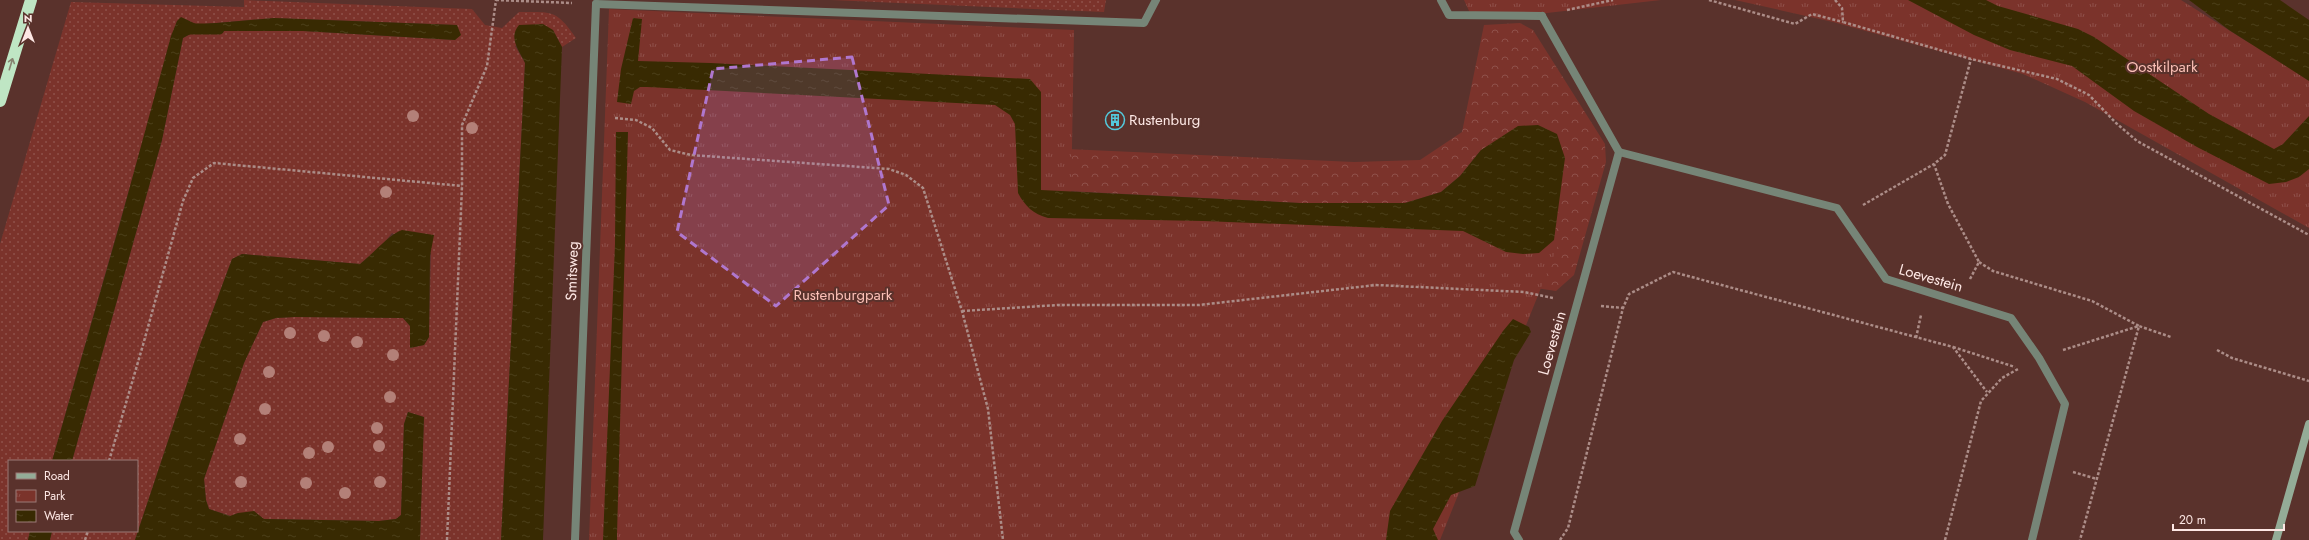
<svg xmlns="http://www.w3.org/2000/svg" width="2309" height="540" font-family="Jost,sans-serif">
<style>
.grass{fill:url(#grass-dots);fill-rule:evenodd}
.forest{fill:url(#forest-crowns)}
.park{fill:url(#park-tufts)}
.water{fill:url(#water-ripples)}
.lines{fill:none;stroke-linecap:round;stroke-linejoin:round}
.stream{stroke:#382a02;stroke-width:11}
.path{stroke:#ac8d88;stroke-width:2.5;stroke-dasharray:3 2;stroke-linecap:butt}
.lane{stroke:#768577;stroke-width:8}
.street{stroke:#768577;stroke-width:8}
.secondary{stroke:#94ac97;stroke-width:8}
.highway{stroke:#bfe6c4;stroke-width:12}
.tree{fill:#b38078}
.oneway{stroke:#878370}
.marked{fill:#af77ce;fill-opacity:0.2;stroke:#af77ce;stroke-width:3;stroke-dasharray:8 5;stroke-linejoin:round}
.labels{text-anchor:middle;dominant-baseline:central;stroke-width:4;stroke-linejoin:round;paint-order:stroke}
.park-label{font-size:15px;fill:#fcc0b7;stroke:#5a322c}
.poi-label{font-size:15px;fill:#fde7e4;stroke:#5a322c;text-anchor:start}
.street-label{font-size:15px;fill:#fde7e4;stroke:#5a322c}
</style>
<defs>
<pattern id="grass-dots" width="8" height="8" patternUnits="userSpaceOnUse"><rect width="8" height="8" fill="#7b332b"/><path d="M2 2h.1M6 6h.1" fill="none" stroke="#8f514a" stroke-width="1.8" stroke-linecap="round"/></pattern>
<pattern id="forest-crowns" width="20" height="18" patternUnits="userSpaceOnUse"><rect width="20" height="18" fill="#7b332b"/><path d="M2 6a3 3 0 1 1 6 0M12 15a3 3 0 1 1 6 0" fill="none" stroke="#8f514a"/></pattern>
<pattern id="park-tufts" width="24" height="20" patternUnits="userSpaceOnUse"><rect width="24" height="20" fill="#7b332b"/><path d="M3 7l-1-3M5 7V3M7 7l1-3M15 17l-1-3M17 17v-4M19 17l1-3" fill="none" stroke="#8f514a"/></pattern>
<pattern id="water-ripples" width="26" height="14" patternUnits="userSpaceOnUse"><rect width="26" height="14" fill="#382a02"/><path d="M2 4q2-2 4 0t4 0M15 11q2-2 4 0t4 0" fill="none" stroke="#4c3f1a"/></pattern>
</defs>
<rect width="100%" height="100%" fill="#5a322c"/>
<g class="grass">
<path d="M244 0 472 9 485 25 502 28 519 12C552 12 556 9 576 38L562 47 553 30 515 46 525 63 501 540H420L424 417 408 412 404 424 401 515 396 519 379 521 264 519 238 513 231 516 209 509 206 500 204 479 244 363 263 322 276 318 295 317 403 318 410 326V348L424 345 429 337 431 253 392 233 383 244 360 264 242 254 232 259 200 345 135 540H50L52 531H137V461H72L162 140 183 38 196 31V24L177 21 52 461H9V531H30L28 540H0V244L71 2 244 7ZM274 18 457 25 455 40 303 31H205V24Z"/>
<path d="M831 0H1106L1104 12Z"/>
</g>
<path class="forest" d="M1520 23 1533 30 1605 144 1606 162 1574 275 1556 291 1482 280 1379 277 1018 192 1463 231 1481 150 1460 176 1441 192 1405 203H1300L1068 191 1067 149 1354 162 1420 160 1462 132 1484 25Z"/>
<g class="park">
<path d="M1464 0H1661L1538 14 1470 13Z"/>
<path d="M1735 0H2181L2246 41 2309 72V228L2085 102 2023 74 1833 22Z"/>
<path d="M609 9 1074 30 1071 205 1514 219 1559 243 1440 540H589Z"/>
</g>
<g class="water">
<path d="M1908 0H1986L1998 6 2078 29 2094 37 2209 114 2274 149 2283 144 2309 116V169L2299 177 2286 182 2269 184 2197 147 2134 111 2072 66 2010 50 1974 35Z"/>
<path d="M2189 0H2280L2309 20V81L2229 30Z"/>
<path d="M181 17 196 24V31L183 38 162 140 72 461H52L120 223 171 36 177 21Z"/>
<path d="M274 18 457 25 461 35 455 40 303 31H205V24Z"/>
<path d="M633 18 642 19 638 61 711 63 1030 79 1041 92V190L1300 203H1405L1441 192 1460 176 1481 150 1518 126 1538 125 1557 134 1565 158 1554 240 1539 253 1523 254 1506 252 1463 231 1203 221 1048 218C1033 214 1025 206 1018 193L1015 124 1010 115 995 105 647 87H640L634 91 631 104 617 102 621 69Z"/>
<path d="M543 24 553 30 562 47 543 540H501L525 63C519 50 508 38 519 25Z"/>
<path d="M616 132H628L617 535V540H603L615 244Z"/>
<path d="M402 230 434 235 430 256 429 337 424 345 410 348V326L403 318 295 317 276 318 263 322 244 363 204 479 206 500 209 509 230 516 238 513 254 511 264 519 379 521 396 519 401 515 404 424 408 412 424 417 420 540H135L200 345 232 259 242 254 360 264C373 254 388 235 402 230Z"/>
<path d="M1513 319 1529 327 1531 332 1514 360 1475 486 1451 495 1433 529 1438 540H1386L1390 511 1442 421 1503 331Z"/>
<path d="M30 531H52L50 540H28Z"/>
</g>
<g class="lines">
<path class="stream" d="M182 29H219"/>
<g class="path">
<path d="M496 0 572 3"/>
<path d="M1709 0 1795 24 1812 14 1843 22"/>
<path d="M1835 0 1842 8 1843 22 1971 59 2057 79 2089 95 2116 123 2137 141 2309 235"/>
<path d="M1567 10 1613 0"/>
<path d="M615 118 636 120 652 128 670 150 691 155 889 169 906 175 923 188 962 311 988 409 1003 540"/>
<path d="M1863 205 1934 164"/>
<path d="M1979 262 1993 271 2092 301 2139 326 2080 540"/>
<path d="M1970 279 1979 262 1948 204 1934 164 1945 155 1971 59"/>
<path d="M1601 306 1623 308"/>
<path d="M962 311 1058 305H1199L1376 285 1524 292 1553 298"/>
<path d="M1916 338 1921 315"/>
<path d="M1953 347 2015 367"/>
<path d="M2063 350 2139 326 2171 337"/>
<path d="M2217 350 2232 358 2309 381"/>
<path d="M109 461 143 345 183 201 193 178 214 163 462 186"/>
<path d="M2073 472 2097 479"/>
<path d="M85 540 88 531"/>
<path d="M447 540 462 186V125L487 66 496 0"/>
<path d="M1560 540 1568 528 1623 308 1629 294 1673 272 1953 347 1987 392"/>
<path d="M1945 540 1981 401 2002 378 2018 369"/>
</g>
<g class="lane">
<path d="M1441 0 1449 15 1542 16"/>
<path d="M596 4 1144 23 1156 0"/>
</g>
<g class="street">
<path d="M1619 152 1837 208 1886 279 2011 318 2039 358 2065 404 2032 540"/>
<path d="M575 540 596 4"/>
<path d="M1519 540 1514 532 1619 152 1542 16"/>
</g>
<path class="secondary" d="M2276 540 2309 424"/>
<path class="highway" d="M0 101 31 0"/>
</g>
<g class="tree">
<circle cx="413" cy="116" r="6"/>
<circle cx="472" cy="128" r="6"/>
<circle cx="386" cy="192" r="6"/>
<circle cx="290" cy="333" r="6"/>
<circle cx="324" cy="336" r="6"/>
<circle cx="357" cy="342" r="6"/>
<circle cx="393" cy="355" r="6"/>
<circle cx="269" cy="372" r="6"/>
<circle cx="390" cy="397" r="6"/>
<circle cx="265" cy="409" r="6"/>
<circle cx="377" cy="428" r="6"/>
<circle cx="240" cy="439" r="6"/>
<circle cx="379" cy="446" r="6"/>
<circle cx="328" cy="447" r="6"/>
<circle cx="309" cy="453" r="6"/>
<circle cx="241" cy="482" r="6"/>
<circle cx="380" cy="482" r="6"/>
<circle cx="306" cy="483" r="6"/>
<circle cx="345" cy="493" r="6"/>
</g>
<defs><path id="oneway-shaft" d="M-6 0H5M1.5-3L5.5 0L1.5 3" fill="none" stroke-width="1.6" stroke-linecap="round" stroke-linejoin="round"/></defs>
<use class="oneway" href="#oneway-shaft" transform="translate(11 64) rotate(-73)"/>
<path class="marked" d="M852 57 889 205 776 306 677 232 713 69Z"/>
<defs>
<g id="building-ring" transform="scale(1)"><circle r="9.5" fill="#5a322c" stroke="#53cadc" stroke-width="1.5"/><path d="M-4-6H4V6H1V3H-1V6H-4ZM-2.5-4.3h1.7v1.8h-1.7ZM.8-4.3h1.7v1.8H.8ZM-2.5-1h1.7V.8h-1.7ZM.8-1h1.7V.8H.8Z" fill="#53cadc"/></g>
</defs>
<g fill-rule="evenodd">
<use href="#building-ring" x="1115" y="120"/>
</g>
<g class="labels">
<g class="park-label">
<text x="2162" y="67">Oostkilpark</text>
<text x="843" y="295">Rustenburgpark</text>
</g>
<g class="poi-label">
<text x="1129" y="120">Rustenburg</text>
</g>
<g class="street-label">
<text transform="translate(572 271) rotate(-88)">Smitsweg</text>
<text transform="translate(1931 278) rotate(16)">Loevestein</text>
<text transform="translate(1552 343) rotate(-74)">Loevestein</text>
</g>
</g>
<rect x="8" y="460" width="130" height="72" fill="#5a322c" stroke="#9b7a76"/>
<rect x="16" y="473" width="20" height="6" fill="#94ac97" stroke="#9b7a76"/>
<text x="44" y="480" font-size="12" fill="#fde7e4">Road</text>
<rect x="16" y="490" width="20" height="12" fill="url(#park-tufts)" stroke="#9b7a76"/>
<text x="44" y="500" font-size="12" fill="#fde7e4">Park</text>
<rect x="16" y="510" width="20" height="12" fill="url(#water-ripples)" stroke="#9b7a76"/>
<text x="44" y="520" font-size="12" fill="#fde7e4">Water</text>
<g transform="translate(28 28)" stroke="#5a322c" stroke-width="3" paint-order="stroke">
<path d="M0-3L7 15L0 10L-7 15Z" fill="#fde7e4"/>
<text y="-6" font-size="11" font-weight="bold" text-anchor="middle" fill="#fde7e4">N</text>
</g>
<path d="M2173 524v6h111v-6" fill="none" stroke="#fde7e4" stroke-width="2"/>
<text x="2179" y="524" font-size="12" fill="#fde7e4" stroke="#5a322c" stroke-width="3" paint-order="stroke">20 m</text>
</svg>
